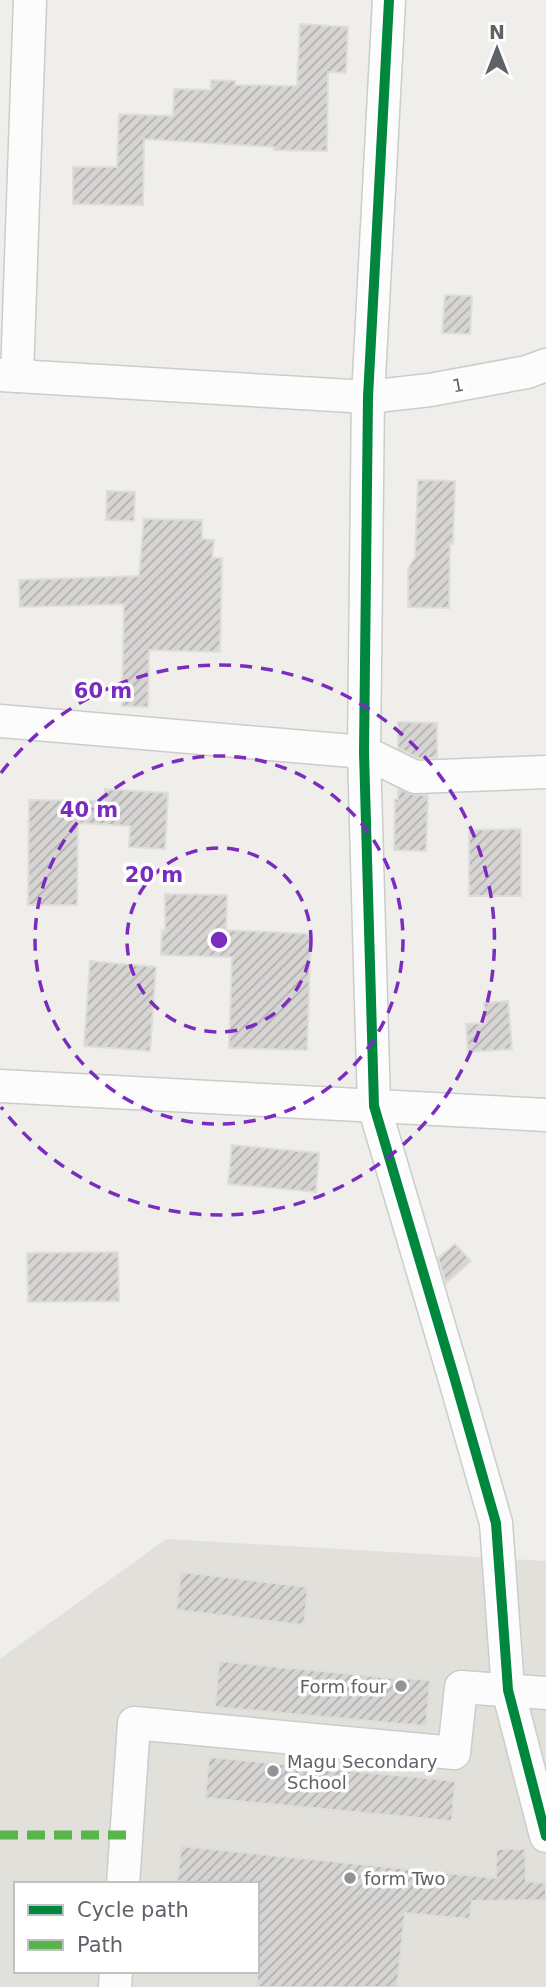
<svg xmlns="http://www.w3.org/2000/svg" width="546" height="1987" font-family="'DejaVu Sans',sans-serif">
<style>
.education{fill:#e2e0da;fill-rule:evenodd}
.building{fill:url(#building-hatch);stroke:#deddd9;stroke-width:2}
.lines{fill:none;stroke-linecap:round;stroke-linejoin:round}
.street-casing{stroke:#cbcccc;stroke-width:35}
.street{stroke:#fdfcfc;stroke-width:32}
.quiet{stroke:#58b549;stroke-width:9;stroke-dasharray:18 9;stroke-linecap:butt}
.cycleway-casing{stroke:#fff;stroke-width:15}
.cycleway{stroke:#00873e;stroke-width:10}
.ring{fill:none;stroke:#7b2cbf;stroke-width:3.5;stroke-dasharray:12 9}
.poi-dot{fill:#919496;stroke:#fff;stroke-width:2.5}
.labels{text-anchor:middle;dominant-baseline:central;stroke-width:7;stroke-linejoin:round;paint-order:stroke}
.street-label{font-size:18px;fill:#5f6368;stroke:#fff}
.poi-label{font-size:18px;fill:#5f6368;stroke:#fff;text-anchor:start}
.centre{fill:#7b2cbf;stroke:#fff;stroke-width:3.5}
.ring-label{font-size:21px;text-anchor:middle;font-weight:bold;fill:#7b2cbf;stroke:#fff;stroke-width:7;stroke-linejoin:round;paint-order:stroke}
</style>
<defs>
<pattern id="building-hatch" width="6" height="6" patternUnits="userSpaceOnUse" patternTransform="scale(1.75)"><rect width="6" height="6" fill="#d6d5d3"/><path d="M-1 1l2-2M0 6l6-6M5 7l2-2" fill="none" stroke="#b1b0af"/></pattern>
</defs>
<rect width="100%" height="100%" fill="#efeeea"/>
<path class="education" d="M166 1539 546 1561V1987H0V1659ZM16 1884H257V1971H16Z"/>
<g class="building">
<path d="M300 24 348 27 346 73 328 72 327 151 274 150V147L144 139 143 205 73 204V167H117L119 114 173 116 174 89 211 90V80L235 81V85L297 86Z"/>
<path d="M445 295 472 296 470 334 442 333Z"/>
<path d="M418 480 455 481 453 544H450L449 608 408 607V569L415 557Z"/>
<path d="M107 491 135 492 134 521 106 520Z"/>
<path d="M144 519 202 520V539L214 540 212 558H222L220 652 149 650 148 707 122 706 124 604 20 607 19 580 139 576Z"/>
<path d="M398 722 437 723V758H419L398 748Z"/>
<path d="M105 789 168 793 165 849 129 847 130 826 78 823 77 905H28L29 800 104 801Z"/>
<path d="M398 789 415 795H428L426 851 394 850 395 799H398Z"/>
<path d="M521 829V896H469V830Z"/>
<path d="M165 894 227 895 226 930 311 934 307 1050 229 1048 232 957 161 955 162 930 165 931Z"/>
<path d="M90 961 156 967 150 1051 84 1046Z"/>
<path d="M508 1001 512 1049 468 1052 466 1024 486 1023 484 1003Z"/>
<path d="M232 1145 319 1153 316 1192 228 1184Z"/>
<path d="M455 1244 471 1261 446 1283 438 1258Z"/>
<path d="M118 1252 119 1301 28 1302 27 1253Z"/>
<path d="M181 1572 308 1587 304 1625 176 1610Z"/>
<path d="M219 1661 400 1679V1678L430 1680 426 1726 215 1707Z"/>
<path d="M209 1757 455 1781 452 1821 205 1798Z"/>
<path d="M181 1846 496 1878V1849H525L526 1881 546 1883V1900L472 1901 470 1919 405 1913 397 1987H257V1884H177Z"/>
</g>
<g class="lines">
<g class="street-casing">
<g id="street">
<path d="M389 0 368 397 364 752 374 1106 453 1373 496 1523 508 1690 546 1836"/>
<path d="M0 375 368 397 430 390 527 372 546 365"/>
<path d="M17 376 30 0"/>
<path d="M0 721 364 752 415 777 546 772"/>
<path d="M0 1086 546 1115"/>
<path d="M123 1884 134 1723 454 1753 461 1687 546 1693"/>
<path d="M115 1987 116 1971"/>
</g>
</g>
<use href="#street" class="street"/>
<path class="quiet" d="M0 1835H126"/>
<g class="cycleway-casing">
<path id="cycleway" d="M389 0 368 397 364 752 374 1106 453 1373 496 1523 508 1690 546 1836"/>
</g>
<use href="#cycleway" class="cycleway"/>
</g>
<g class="ring">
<circle cx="219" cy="940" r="92"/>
<circle cx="219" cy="940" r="184"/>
<path d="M1 773A275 275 0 1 1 1 1107"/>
</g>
<g class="poi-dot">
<circle cx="401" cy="1686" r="7"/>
<circle cx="273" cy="1771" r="7"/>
<circle cx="350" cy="1878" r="7"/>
</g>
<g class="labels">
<g class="street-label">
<text transform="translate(458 385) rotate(-10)">1</text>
</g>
<g class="poi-label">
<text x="387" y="1686" text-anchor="end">Form four</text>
<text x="287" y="1761">Magu Secondary<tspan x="287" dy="21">School</tspan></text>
<text x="364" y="1878">form Two</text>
</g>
</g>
<circle cx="219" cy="940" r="10" class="centre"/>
<g class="ring-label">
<text x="103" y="698">60 m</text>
<text x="89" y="817">40 m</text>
<text x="154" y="882">20 m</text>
</g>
<rect x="14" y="1882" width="245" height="91" fill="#ffffff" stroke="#bfc1c3" stroke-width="2"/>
<rect x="28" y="1905" width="35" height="10" fill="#00873e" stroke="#bfc1c3" stroke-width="2"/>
<text x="77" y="1917" font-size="21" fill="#5f6368">Cycle path</text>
<rect x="28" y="1940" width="35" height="10" fill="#58b549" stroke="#bfc1c3" stroke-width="2"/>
<text x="77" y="1952" font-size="21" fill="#5f6368">Path</text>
<g transform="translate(497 49)" stroke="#ffffff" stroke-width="5" paint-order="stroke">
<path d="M0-5L12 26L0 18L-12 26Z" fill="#5f6368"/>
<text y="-10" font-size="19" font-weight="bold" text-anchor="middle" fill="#5f6368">N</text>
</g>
</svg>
